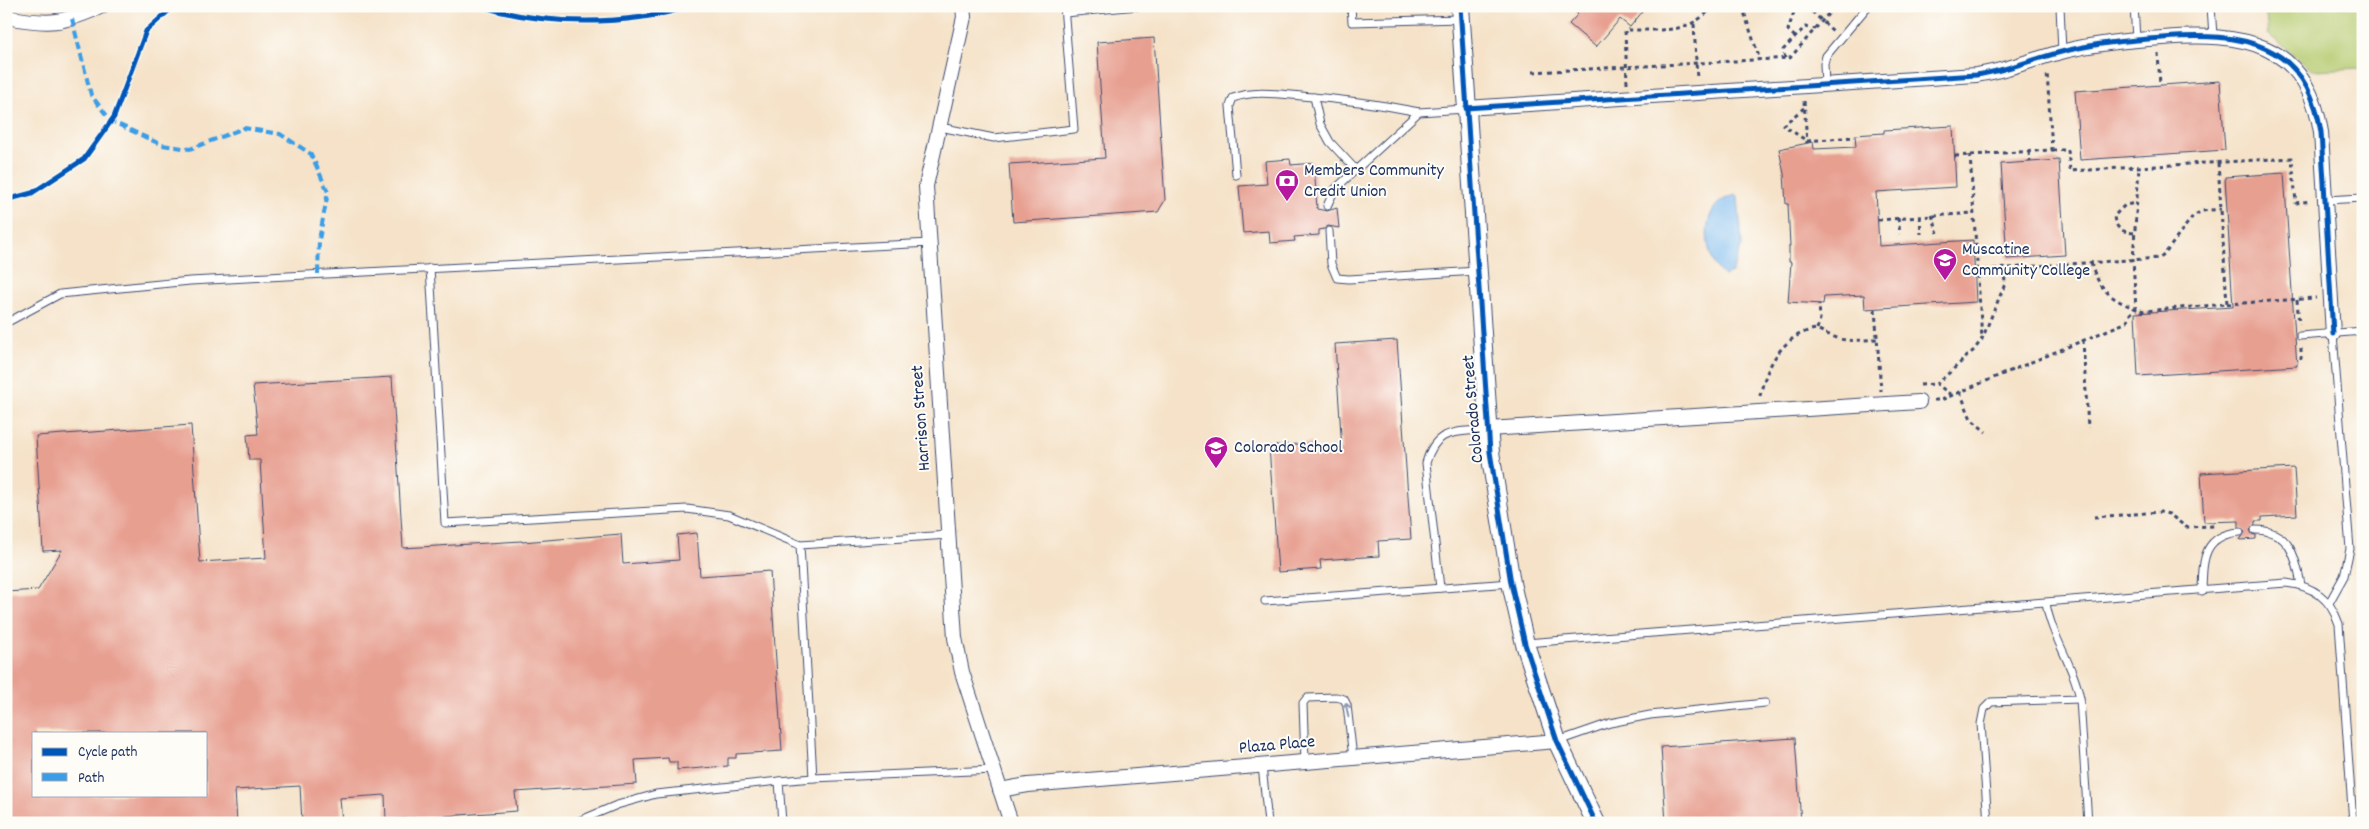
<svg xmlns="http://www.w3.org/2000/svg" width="2369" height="829" font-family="Dekko,sans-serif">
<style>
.green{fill:#b6cb6f;stroke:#687d66}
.water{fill:#7ebbf1;stroke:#4c75a8}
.building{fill:#e79f90;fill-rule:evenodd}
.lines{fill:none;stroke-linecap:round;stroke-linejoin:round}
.service-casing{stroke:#3c4a6e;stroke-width:9}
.minor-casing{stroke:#3c4a6e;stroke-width:16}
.tertiary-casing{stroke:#3c4a6e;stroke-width:20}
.path{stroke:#3c4a6e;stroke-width:3;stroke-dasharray:4 4;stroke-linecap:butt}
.service{stroke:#fff;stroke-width:7}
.minor{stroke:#fff;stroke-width:14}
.tertiary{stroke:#fff;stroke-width:18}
.quiet{stroke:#3b9de6;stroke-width:4;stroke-dasharray:8 4;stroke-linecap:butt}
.cycleway-casing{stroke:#fdfcf7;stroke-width:8}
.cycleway{stroke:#0057b8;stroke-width:5}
.oneway{stroke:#8d97ae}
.labels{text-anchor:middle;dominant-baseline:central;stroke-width:4;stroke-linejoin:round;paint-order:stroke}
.poi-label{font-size:18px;fill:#1b2f5e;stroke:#fdfcf7;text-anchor:start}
.street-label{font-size:18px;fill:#1b2f5e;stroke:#fdfcf7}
</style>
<rect width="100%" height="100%" fill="#fdfcf7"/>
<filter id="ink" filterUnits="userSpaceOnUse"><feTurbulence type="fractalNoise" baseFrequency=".02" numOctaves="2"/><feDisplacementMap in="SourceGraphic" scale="10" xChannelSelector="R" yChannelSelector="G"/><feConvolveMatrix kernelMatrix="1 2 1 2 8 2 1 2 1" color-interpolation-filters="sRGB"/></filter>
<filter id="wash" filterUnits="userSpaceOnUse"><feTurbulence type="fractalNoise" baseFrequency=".0096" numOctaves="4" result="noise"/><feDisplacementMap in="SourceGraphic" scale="20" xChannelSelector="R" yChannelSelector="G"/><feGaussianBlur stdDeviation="1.12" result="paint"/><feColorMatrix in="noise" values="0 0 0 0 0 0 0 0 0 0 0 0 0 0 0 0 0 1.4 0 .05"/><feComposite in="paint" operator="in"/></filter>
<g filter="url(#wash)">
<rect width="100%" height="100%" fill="#f5e2c8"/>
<path class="green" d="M2265 6H2363V68L2312 70 2268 34Z"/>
<path class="water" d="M1736 195 1738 197 1742 245 1732 273 1724 276C1704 260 1699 211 1725 199 1728 197 1733 196 1736 195Z"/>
<g id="blocks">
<g class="building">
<path d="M1570 6H1647L1630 27 1620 19 1596 47 1569 24 1578 14Z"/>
<path d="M1154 38 1165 200 1158 212 1013 222 1009 164 1105 158 1097 42Z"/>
<path d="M2220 81 2225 150 2080 160 2075 91Z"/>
<path d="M1953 126 1956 187 1876 192 1879 246 1973 240 1976 302 1865 309 1864 295 1824 297 1823 304 1788 302 1791 262H1789V246H1790L1788 204H1786L1784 174 1779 149 1813 142 1814 149 1856 147 1855 135 1884 133V130Z"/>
<path d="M1290 159 1291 165 1314 163 1317 209 1327 211 1337 208 1339 228 1328 226 1324 229 1319 230V235L1294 237 1295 241 1270 243 1269 231 1243 233 1239 186 1267 184 1265 161Z"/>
<path d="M2059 160 2065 255 2007 259 2001 164Z"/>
<path d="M2284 173 2297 366 2138 376 2135 313 2233 307 2225 177Z"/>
<path d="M1397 340 1411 539 1378 541 1379 556 1320 560 1321 569 1278 572 1269 446 1313 443V452L1342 450 1335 344Z"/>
<path d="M392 377 403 548 522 541V542L621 534 623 564 679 560 677 535 697 533 700 576 770 571 782 751 736 754V758H728V766L677 770V762H669L668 758 635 760 637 784 515 792 517 811 386 820 385 795 340 798 342 823H302L300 786 235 790 237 823H6V592L38 590 62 550 43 551 36 436 191 425 200 562 266 558 260 460H249L247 435 258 434 253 385ZM34 733H206V795H34Z"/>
<path d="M2294 468 2297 515 2262 517V521H2255V525L2250 530 2252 534 2256 535V539L2240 540 2245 532 2239 527V521L2204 522 2201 473Z"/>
<path d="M1795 738 1801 823H1666L1661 747Z"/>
</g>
</g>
</g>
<g filter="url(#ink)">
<use href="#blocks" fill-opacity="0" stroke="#3c4a6e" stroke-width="1"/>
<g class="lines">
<g class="service-casing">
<g id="service">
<path d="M1351 6 1352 22 1460 19"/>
<path d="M2060 6 2062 52"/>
<path d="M2134 6 2136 39"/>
<path d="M2211 6 2213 36"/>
<path d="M1065 13 1138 6"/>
<path d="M1825 84 1824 64 1826 56 1868 6"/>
<path d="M1314 97 1320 124 1330 142 1356 170"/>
<path d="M940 127 994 138 1074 129 1064 6"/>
<path d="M1236 175 1230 106 1233 98C1254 90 1278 94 1301 96 1341 99 1379 104 1419 112"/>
<path d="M2325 200 2363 198"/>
<path d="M1327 206 1335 189 1419 112 1465 109"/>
<path d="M1329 231 1331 264 1337 278 1349 279 1477 271"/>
<path d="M430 268 445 523 687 509 729 515 800 545"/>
<path d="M6 323 60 294 190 281 930 243"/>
<path d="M2300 336 2363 331"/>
<path d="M2255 530C2290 530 2296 557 2301 585"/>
<path d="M948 535 800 545 813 778 994 770"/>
<path d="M1440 588 1426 463C1436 427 1456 433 1488 429"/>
<path d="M2202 591C2203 561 2202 535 2240 532"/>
<path d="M1265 601 1511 583"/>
<path d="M2329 603 2344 576 2350 549 2333 334"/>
<path d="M1526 643 2286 583C2314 586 2330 598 2339 624L2353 823"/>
<path d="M2080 699 2088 823"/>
<path d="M1558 741 1610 723 1650 715 1765 703"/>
<path d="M1305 762 1303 703 1307 698 1336 697 1344 699 1347 705 1353 758"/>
<path d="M1262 766 1268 823"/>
<path d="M574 823 617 805 656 794 779 781"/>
<path d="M782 823 779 781 813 778"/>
<path d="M1988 823 1981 724 1984 709 1991 702 2080 699C2074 665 2051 636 2046 603"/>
</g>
</g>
<g class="minor-casing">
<g id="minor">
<path d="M963 6 964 17 926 186 955 638 962 672 1011 823"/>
<path d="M6 17C49 25 62 24 102 6"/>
<path d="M1466 108 1976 75C2008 71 2035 58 2065 51 2097 43 2130 40 2163 38 2241 32 2307 41 2321 132L2333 334"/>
<path d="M1488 429 1919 402"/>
<path d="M1000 790 1028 785 1557 741"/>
</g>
</g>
<g class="tertiary-casing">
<path id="tertiary" d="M1460 6 1490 452 1511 583 1525 644 1557 741 1596 823"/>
</g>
<g class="path">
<path d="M1742 6 1760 60"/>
<path d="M1806 6 1833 31"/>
<path d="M1694 24 1697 79"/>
<path d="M1795 37 1788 30 1796 6"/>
<path d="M2158 53 2160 85"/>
<path d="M1785 58 1783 50 1805 27 1816 29"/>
<path d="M1533 72 1790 58 1835 6"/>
<path d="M1627 83 1625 30C1660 29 1688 36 1713 6"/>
<path d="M1804 101 1807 143"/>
<path d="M1804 108 1783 125 1807 141 1853 137"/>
<path d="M2052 150H2068L2070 171 2292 158 2296 203 2310 201"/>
<path d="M2029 152 2030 162"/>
<path d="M1970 155 1982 339"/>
<path d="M1955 156 2052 150 2047 72"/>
<path d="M1932 215 1938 233"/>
<path d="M1920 216 1921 234"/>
<path d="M1898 218 1900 234"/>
<path d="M1878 220 1974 213"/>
<path d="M2134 233C2123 232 2115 229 2114 216L2125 205 2137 203"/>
<path d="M2091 263C2099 291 2115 303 2144 311L2227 304 2218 162"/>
<path d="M1977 270 2160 258 2164 255 2193 216 2202 211 2221 209"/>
<path d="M2297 300 2299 324"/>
<path d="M2227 304 2316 298"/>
<path d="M1875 309 1881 391"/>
<path d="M1817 329 1820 319 1819 304"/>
<path d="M2083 340 2088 428"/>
<path d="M2301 348V359"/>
<path d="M1920 385 1937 384"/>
<path d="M1960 392 1971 419 1986 432"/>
<path d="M1951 395 1937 384 1974 350 1982 339 2005 284 2004 268"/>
<path d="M1760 396C1766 366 1784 333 1817 329 1844 343 1847 341 1878 339"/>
<path d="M1934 400H1941L2127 322 2130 314 2136 309 2133 260 2139 167"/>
<path d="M2094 517 2160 512 2169 514 2186 527 2214 526"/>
</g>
<use href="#service" class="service"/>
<use href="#minor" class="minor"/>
<use href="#tertiary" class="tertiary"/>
<path class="quiet" d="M72 19 91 95 111 121 162 145 190 149 244 128 280 134 311 154 328 192 319 240 318 274"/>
<g class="cycleway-casing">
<g id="cycleway">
<path d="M481 6C543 26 628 26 691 6"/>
<path d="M1460 6 1490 452 1511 583 1525 644 1557 741 1596 823"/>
<path d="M1466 108 1976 75C2008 71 2035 58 2065 51 2097 43 2130 40 2163 38 2241 32 2307 41 2321 132L2333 334"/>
<path d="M6 200 32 193 84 159 114 117 146 31 174 6"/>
</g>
</g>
<use href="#cycleway" class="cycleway"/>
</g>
<defs><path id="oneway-shaft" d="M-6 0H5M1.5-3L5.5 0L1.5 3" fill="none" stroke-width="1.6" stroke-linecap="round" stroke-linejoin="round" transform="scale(1.25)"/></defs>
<use class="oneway" href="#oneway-shaft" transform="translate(1347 710) rotate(-101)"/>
</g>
<defs>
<g id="bank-pin" transform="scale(1.25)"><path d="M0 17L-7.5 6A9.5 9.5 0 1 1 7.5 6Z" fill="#b5179e" stroke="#fdfcf7"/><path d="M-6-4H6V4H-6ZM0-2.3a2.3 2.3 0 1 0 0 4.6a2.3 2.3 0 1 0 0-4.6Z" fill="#fff"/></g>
<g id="university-pin" transform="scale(1.25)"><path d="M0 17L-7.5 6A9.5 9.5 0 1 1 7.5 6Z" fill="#b5179e" stroke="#fdfcf7"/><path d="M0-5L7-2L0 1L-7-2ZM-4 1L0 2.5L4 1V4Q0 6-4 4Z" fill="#fff"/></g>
<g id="school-pin" transform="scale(1.25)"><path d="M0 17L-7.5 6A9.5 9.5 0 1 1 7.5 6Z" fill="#b5179e" stroke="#fdfcf7"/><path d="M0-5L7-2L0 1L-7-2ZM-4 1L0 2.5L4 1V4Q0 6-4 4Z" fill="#fff"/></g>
</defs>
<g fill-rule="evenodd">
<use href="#bank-pin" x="1287" y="181"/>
<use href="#university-pin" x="1945" y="260"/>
<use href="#school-pin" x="1216" y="448"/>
</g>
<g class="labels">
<g class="poi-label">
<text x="1304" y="171">Members Community<tspan x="1304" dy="21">Credit Union</tspan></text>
<text x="1962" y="250">Muscatine<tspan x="1962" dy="21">Community College</tspan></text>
<text x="1234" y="448">Colorado School</text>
</g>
<g class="street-label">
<text transform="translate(1474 409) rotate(-95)">Colorado Street</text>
<text transform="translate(922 418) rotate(-94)">Harrison Street</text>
<text transform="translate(1277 746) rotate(-5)">Plaza Place</text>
</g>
</g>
<rect width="2369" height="829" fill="none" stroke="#fdfcf7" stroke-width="25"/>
<rect x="32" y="732" width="175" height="65" fill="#fdfcf7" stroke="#a3aaba"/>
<rect x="42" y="748" width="25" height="8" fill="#0057b8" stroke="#a3aaba"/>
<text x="78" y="756" font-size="15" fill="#1b2f5e">Cycle path</text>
<rect x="42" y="773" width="25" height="8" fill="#3b9de6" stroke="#a3aaba"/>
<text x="78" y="782" font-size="15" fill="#1b2f5e">Path</text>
</svg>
